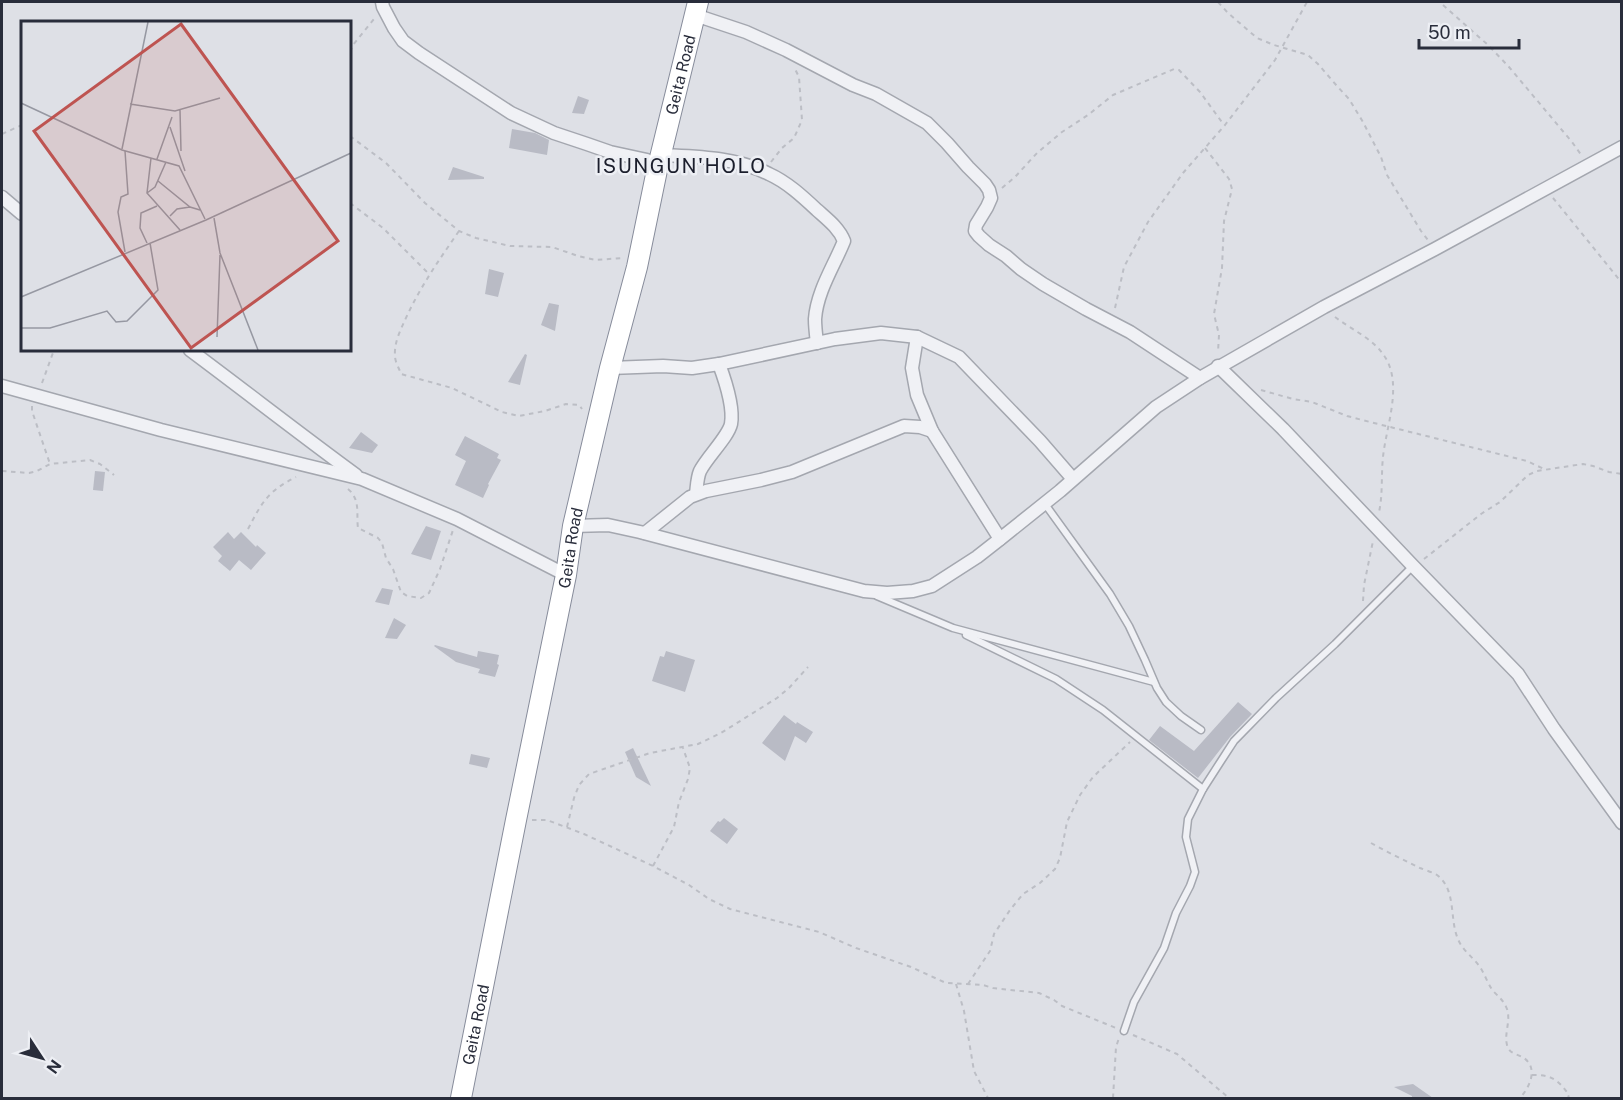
<svg xmlns="http://www.w3.org/2000/svg" width="1623" height="1100" font-family="'Public Sans',sans-serif">
<style>
.building{fill:#b9bbc5}
.lines{fill:none;stroke-linecap:round;stroke-linejoin:round}
.service-casing{stroke:#a4a7af;stroke-width:9}
.minor-casing{stroke:#a4a7af;stroke-width:15}
.trunk-casing{stroke:#878c9b;stroke-width:22}
.path{stroke:#bcbec5;stroke-width:2;stroke-dasharray:4.5 4.5;stroke-linecap:butt}
.service{stroke:#f0f1f5;stroke-width:6}
.minor{stroke:#f0f1f5;stroke-width:12}
.trunk{stroke:#fff;stroke-width:20}
.labels{text-anchor:middle;dominant-baseline:central;stroke-width:5;stroke-linejoin:round;paint-order:stroke}
.street-label{font-size:16px;fill:#292d3b;stroke:#edeff4}
.quarter-label{font-size:20px;letter-spacing:1.5px;fill:#1b1e2c;stroke:#edeff4}
.inset-road{fill:none;stroke:#9698a2;stroke-width:1.5}
.view{fill:#be5451;fill-opacity:0.15;stroke:#be5451;stroke-width:3}
.inset-edge{fill:none;stroke:#292d3b;stroke-width:3}
</style>
<rect width="100%" height="100%" fill="#dee0e6"/>
<g class="building">
<path d="M578 96 589 100 584 114 572 113Z"/>
<path d="M512 129 535 133 549 140 547 155 509 148Z"/>
<path d="M453 167 484 177V179L448 180Z"/>
<path d="M489 269 504 273 498 297 485 294Z"/>
<path d="M549 303 559 305 555 331 541 325Z"/>
<path d="M525 354 527 355 520 385 508 382Z"/>
<path d="M361 432 378 445 372 453 349 448Z"/>
<path d="M465 436 499 454 497 458 501 460 488 484 489 485 483 498 455 485 466 461 455 455Z"/>
<path d="M95 471 105 472 103 491 93 490Z"/>
<path d="M426 526 441 531 431 560 411 554Z"/>
<path d="M228 532 234 539 241 532 256 547 257 545 266 553 251 570 239 560 230 571 218 561 222 556 213 547Z"/>
<path d="M382 588 393 590 389 605 375 602Z"/>
<path d="M394 618 406 625 397 639 385 638Z"/>
<path d="M435 645 477 657 478 651 499 655 497 664 499 665 495 677 478 673 480 669 456 662 434 646Z"/>
<path d="M666 651 695 660 685 692 652 681 660 656 664 657Z"/>
<path d="M1238 702 1252 714 1230 737 1198 778 1149 740 1160 726 1194 751Z"/>
<path d="M784 715 796 724 797 722 813 732 806 743 795 736 785 761 762 743Z"/>
<path d="M633 748 651 786 636 777 625 752Z"/>
<path d="M471 754 490 758 487 768 469 764Z"/>
<path d="M724 818 738 829 727 844 710 831 718 821 720 822Z"/>
<path d="M1413 1084 1433 1098H1412V1096L1394 1087Z"/>
</g>
<g class="lines">
<g class="service-casing">
<g id="service">
<path d="M1045 504 1110 594 1129 626 1145 660 1157 688 1166 702 1181 716 1201 730"/>
<path d="M877 596 953 628 1154 682"/>
<path d="M966 635 1056 679 1103 710 1203 789"/>
<path d="M1124 1031 1134 1002 1164 948 1176 913 1190 886 1195 872 1186 837 1188 819 1203 789 1221 761 1234 741 1276 698 1335 644 1413 566"/>
</g>
</g>
<g class="minor-casing">
<g id="minor">
<path d="M382 2 383 7 394 28 403 41 419 53 511 113 554 133 587 144 610 152 647 160 657 170"/>
<path d="M695 15 746 32 786 50 853 85 876 94 927 123 947 143 968 167 985 184 989 190 991 198 987 207 976 225 975 231 979 236 989 245 1006 256 1021 269 1043 284 1086 309 1130 332 1200 378"/>
<path d="M661 155C697 157 736 157 769 174 787 182 803 197 817 210 827 219 839 228 844 241 834 266 817 291 815 319 815 326 816 335 817 343"/>
<path d="M2 197 22 214"/>
<path d="M917 337 912 368 917 395 932 431 1000 539"/>
<path d="M190 350C245 391 300 434 356 475"/>
<path d="M1218 366 1283 429 1413 566 1518 674 1554 729 1622 823"/>
<path d="M610 368 663 366 692 368 719 364 835 339 881 333 917 337 959 357 1040 441 1073 479"/>
<path d="M2 386 161 430 362 479 457 519 566 575"/>
<path d="M696 494C697 487 697 478 700 471 707 457 728 437 731 424 734 407 725 380 719 364"/>
<path d="M573 526 608 525 640 532 864 591 887 593 913 591 932 586 977 557 1000 539 1060 491 1156 407 1200 378 1324 307 1435 249 1622 147"/>
<path d="M645 533 690 497 706 491 761 480 792 472 904 426 920 427 932 431"/>
</g>
</g>
<g class="trunk-casing">
<g id="trunk">
<path id="s1" d="M461 1098 516 820 566 575 573 526 610 368 637 267 657 170 698 2"/>
</g>
</g>
<g class="path">
<path d="M1218 2 1228 13 1257 38 1274 45 1308 55 1318 64 1337 86 1349 99 1363 122 1381 157 1387 175 1421 231 1428 240"/>
<path d="M1443 5 1488 45 1509 67 1572 142 1582 156"/>
<path d="M350 52 353 45 374 19"/>
<path d="M2 134 22 125"/>
<path d="M350 136 386 163 425 203 459 231 476 238 510 246 552 247 578 256 596 260 622 258"/>
<path d="M1205 148 1229 179 1232 189 1224 221 1222 268 1214 314 1219 335 1218 352"/>
<path d="M771 162 782 148 794 138 802 120 799 77 795 69"/>
<path d="M1002 188 1015 177 1037 153 1062 132 1088 115 1113 95 1174 69 1179 70 1200 92 1224 125"/>
<path d="M1553 198 1622 283"/>
<path d="M350 203 383 228 429 274"/>
<path d="M459 231C439 260 420 287 405 320 400 331 394 343 395 356 395 362 399 368 401 374L452 388 502 412 519 416 545 411 566 404 579 405 582 409"/>
<path d="M1115 308 1124 267 1148 222 1183 173 1225 125 1275 60 1307 2"/>
<path d="M1335 317C1352 330 1374 339 1385 357 1403 385 1386 427 1383 457 1381 476 1383 494 1379 512"/>
<path d="M42 383 54 350"/>
<path d="M1261 390 1293 399 1312 402 1347 416 1374 423 1527 461 1544 469"/>
<path d="M32 406V411L50 464"/>
<path d="M2 471 29 473 37 471 50 464 90 460 100 464 114 475"/>
<path d="M348 489C361 500 356 514 358 528L378 538 382 543 386 558 393 569 401 592 407 596 421 598 429 593 440 569 453 530"/>
<path d="M248 529C262 502 268 491 296 477"/>
<path d="M1424 559 1481 514 1500 502 1528 475 1537 471 1583 464 1593 466 1609 472 1622 474"/>
<path d="M1363 601 1364 585 1373 541"/>
<path d="M532 820H547L584 834 653 866 689 885 709 899 730 909 819 932 856 948 911 967 946 983 983 985 993 988 1039 993 1054 1000 1062 1006 1116 1028"/>
<path d="M567 827 574 798 579 785 589 774 650 753 698 744 721 733 777 698 789 688 808 667"/>
<path d="M1371 843C1387 852 1404 860 1420 868 1425 870 1432 872 1437 875 1457 890 1449 919 1458 939 1462 950 1473 957 1480 967 1485 975 1488 984 1493 991 1499 997 1504 1001 1507 1009 1511 1021 1504 1033 1507 1045 1509 1054 1518 1054 1524 1058 1539 1069 1529 1088 1520 1098"/>
<path d="M653 866 674 827 679 802 688 779 690 768 683 748"/>
<path d="M956 984 964 1011 974 1071 988 1098"/>
<path d="M968 984 990 951 994 934 1010 910 1023 894 1040 883 1055 869 1060 858 1067 822 1080 795 1093 777 1130 742"/>
<path d="M1133 1035 1177 1054 1229 1098"/>
<path d="M1532 1075C1550 1074 1559 1080 1569 1095L1568 1098"/>
<path d="M1113 1098 1116 1047 1119 1038"/>
</g>
<use href="#service" class="service"/>
<use href="#minor" class="minor"/>
<use href="#trunk" class="trunk"/>
</g>
<g class="labels">
<g class="street-label">
<text stroke="none"><textPath href="#s1" startOffset="1047">Geita Road</textPath></text>
<text stroke="none"><textPath href="#s1" startOffset="561">Geita Road</textPath></text>
<text stroke="none"><textPath href="#s1" startOffset="75">Geita Road</textPath></text>
</g>
<g class="quarter-label">
<text x="681" y="166">ISUNGUN'HOLO</text>
</g>
</g>
<g transform="translate(21 21)">
<rect width="330" height="330" fill="#dee0e6"/>
<path class="inset-road" d="M0 82 101 129 158 145 184 198M109 83 154 90 199 77M159 89 160 130M149 106 164 150M101 128 127 1M104 130 107 173 100 176 97 191 104 231M130 137 126 172 159 209M136 138 151 96M137 160 169 186 179 189M126 172 134 166 145 141M149 195 156 188 169 186M193 197 199 232 237 329M126 222 119 207 120 192 136 185M0 276 185 199 330 132M0 307H29L86 290 95 301 106 300 137 269 129 222M196 316 199 234"/>
<path class="view" d="M160 3 317 220 170 327 13 110Z"/>
<rect width="330" height="330" class="inset-edge"/>
</g>
<rect width="1623" height="1100" fill="none" stroke="#292d3b" stroke-width="6"/>
<g transform="translate(42 1058) rotate(126)" stroke="#edeff4" stroke-width="4.5" paint-order="stroke">
<path d="M0-4.5L10 22L0 15L-10 22Z" fill="#292d3b"/>
<text y="-9" font-size="16" font-weight="bold" text-anchor="middle" fill="#292d3b">N</text>
</g>
<path d="M1419 39v9h100v-9" fill="none" stroke="#292d3b" stroke-width="3"/>
<text x="1428" y="39" font-size="18" fill="#292d3b" stroke="#edeff4" stroke-width="4.5" paint-order="stroke">50 m</text>
</svg>
